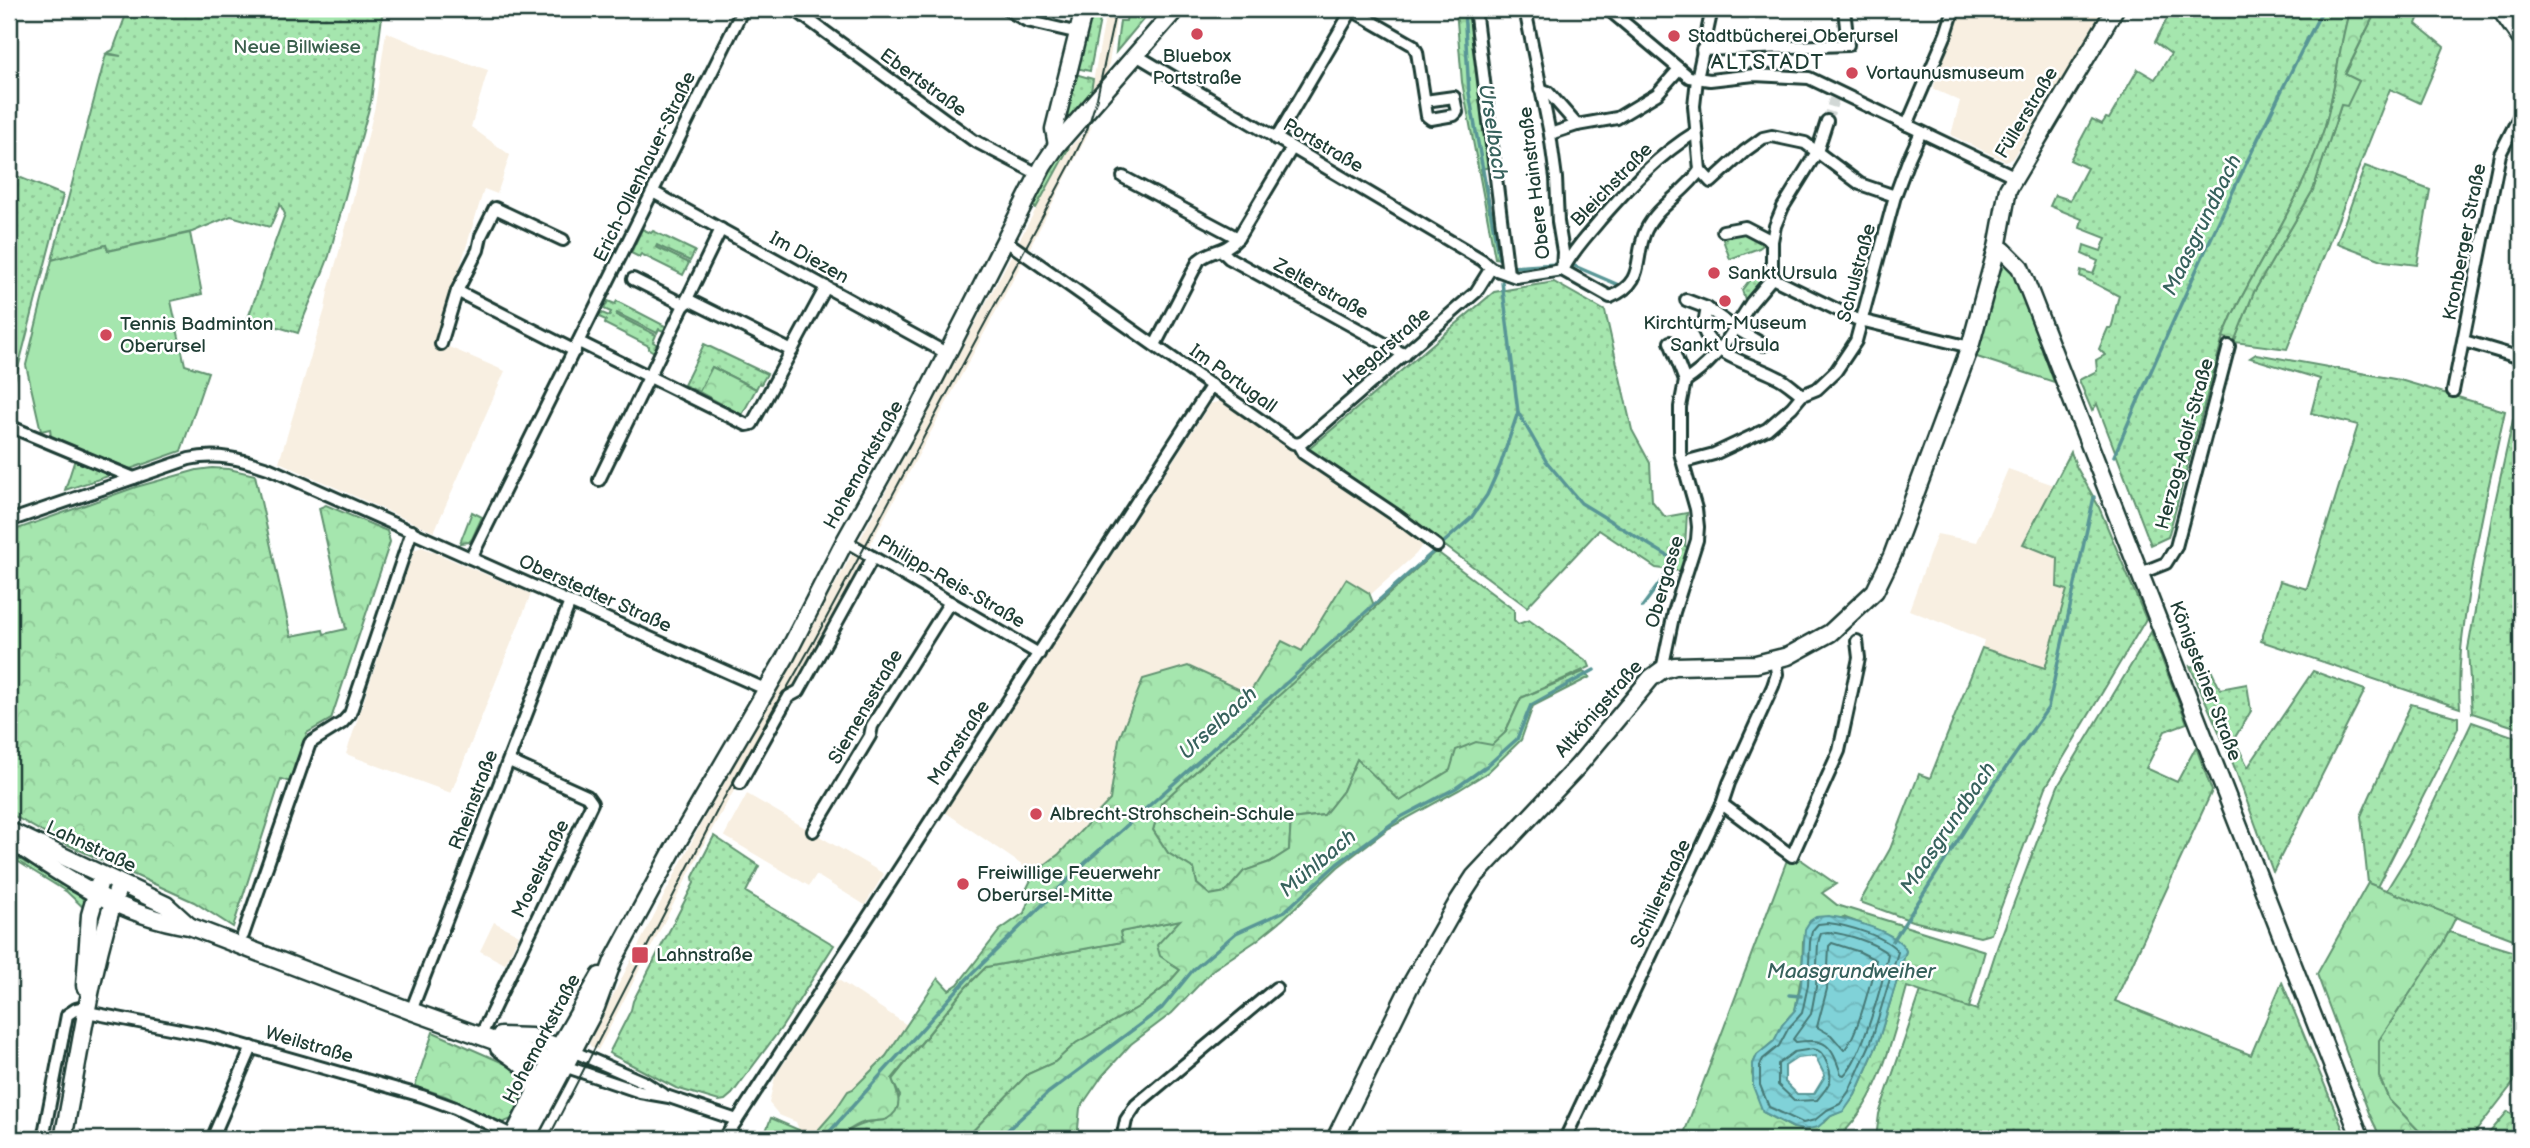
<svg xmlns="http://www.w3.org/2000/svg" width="2530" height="1148" font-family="'Balsamiq Sans',sans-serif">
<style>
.built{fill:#f8efe1}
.grass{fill:url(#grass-dots);stroke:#629271;stroke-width:2}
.forest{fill:url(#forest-crowns);stroke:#629271;stroke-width:2;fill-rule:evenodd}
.pitch{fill:#a5e6ae;stroke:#629271;stroke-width:2}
.water{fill:url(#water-waves);stroke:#599696;stroke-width:2;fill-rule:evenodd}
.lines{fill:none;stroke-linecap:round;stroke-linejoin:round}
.shore{stroke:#467976;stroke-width:2}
.stream{stroke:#599696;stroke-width:3.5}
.street-tunnel{stroke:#d2d8d6;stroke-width:10;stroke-dasharray:10 5;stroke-linecap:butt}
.street-casing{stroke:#1f3d34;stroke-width:16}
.secondary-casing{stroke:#1f3d34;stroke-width:21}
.street{stroke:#fff;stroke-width:10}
.secondary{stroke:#fff;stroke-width:16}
.tram{stroke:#1f3d34;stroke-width:2}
.poi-dot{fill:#d1495b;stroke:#fff;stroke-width:2.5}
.labels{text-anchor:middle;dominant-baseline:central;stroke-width:5;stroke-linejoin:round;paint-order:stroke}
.poi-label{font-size:19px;fill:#1f3d34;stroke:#fff;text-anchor:start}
.park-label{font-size:19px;fill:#3a5f4c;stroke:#fff}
.street-label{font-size:19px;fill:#1f3d34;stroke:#fff}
.neighbourhood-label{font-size:21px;letter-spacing:2px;fill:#1f3d34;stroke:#fff}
.water-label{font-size:21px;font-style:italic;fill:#37625d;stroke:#fff}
</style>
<defs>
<pattern id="grass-dots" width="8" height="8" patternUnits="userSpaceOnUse" patternTransform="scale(1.75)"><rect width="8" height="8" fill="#a5e6ae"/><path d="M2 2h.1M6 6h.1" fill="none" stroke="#8ec696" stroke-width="1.8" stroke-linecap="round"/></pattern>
<pattern id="forest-crowns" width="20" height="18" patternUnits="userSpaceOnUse" patternTransform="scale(1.75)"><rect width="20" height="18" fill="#a5e6ae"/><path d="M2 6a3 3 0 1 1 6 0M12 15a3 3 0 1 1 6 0" fill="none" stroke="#8ec696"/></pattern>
<pattern id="water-waves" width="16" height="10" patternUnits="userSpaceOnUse" patternTransform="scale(1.75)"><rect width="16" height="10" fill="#80d2d8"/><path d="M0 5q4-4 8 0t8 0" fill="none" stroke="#6eb5ba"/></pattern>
</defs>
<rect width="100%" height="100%" fill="#fff"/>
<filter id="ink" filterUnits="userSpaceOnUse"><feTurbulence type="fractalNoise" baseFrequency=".0143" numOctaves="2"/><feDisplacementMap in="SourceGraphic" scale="14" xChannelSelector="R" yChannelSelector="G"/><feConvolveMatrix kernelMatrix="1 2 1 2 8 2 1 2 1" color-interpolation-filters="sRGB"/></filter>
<g filter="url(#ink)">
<g class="built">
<path d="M1107 9H1118L1108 69 1105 81 1090 97Z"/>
<path d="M1958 9H2016L2038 16 2043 9H2105L2012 159 2005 161 1951 135 1960 101 1933 89Z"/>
<path d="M386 32 434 52 488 70 471 127 510 155 497 194 484 189 437 342 505 371 434 532 279 462 325 309 328 291 348 220 375 106Z"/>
<path d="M1093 124 1022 263 809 658 710 833 606 1035 598 1050 590 1046 589 1042 704 818 849 560 1068 149Z"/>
<path d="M1220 401 1425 541 1416 554 1048 883 945 812 1210 404Z"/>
<path d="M2008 469 2054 485 2023 544 2058 558 2057 587 2067 590 2045 668 1982 648 1984 640 1909 610 1937 534 1977 542Z"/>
<path d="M422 547 531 594 451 793 346 754 414 550Z"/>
<path d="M747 794 884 874 865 905 816 875 809 886 724 836Z"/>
<path d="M494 922 519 935 505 964 480 951Z"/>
<path d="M837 979 907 1025 886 1056 853 1089 848 1091 834 1112 812 1137 799 1130 796 1122 779 1115 769 1103 775 1077Z"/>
</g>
<g class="grass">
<path d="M128 9H383L371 101 329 256C320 282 307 306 298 333L248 318 285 214 280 204 270 227 231 216 192 232 107 251 106 245 52 260 106 54 121 56 107 53 113 50Z"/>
<path d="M1090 9H1102L1090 71 1076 68Z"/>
<path d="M2172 9H2350C2338 48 2336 90 2324 129 2303 196 2263 253 2232 316L2223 337 2168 537 2151 545 2097 404 2092 411 2079 380 2097 371 2096 360 2105 355 2099 349 2108 328H2111C2115 318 2115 307 2119 296L2080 276 2081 270 2093 274 2098 261 2082 254 2084 245 2101 251 2106 238 2080 228 2082 219 2050 206 2055 195 2070 200 2087 168 2070 160 2092 119 2102 124 2106 118 2109 119 2138 69 2155 79 2171 54 2155 42Z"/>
<path d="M2377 9H2422L2416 24 2444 47 2420 103 2390 89 2287 349 2234 342 2254 292 2313 190 2341 105 2359 81 2345 75Z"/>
<path d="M1075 74 1093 79 1090 97 1065 125 1062 123Z"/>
<path d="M1068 149 1036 208 1030 204 1059 152Z"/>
<path d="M2365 166 2430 190 2417 265 2385 261 2337 243Z"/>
<path d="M9 173 63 195 9 403Z"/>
<path d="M642 229 651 233 653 231 695 251 690 261 657 245 656 247 689 263 683 275 641 254 639 257 631 253Z"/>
<path d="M1742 231 1766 243 1759 248 1730 259 1722 237Z"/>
<path d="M1755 273 1769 278 1747 306 1742 290Z"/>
<path d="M1554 282 1605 311 1632 430 1650 463 1652 501 1665 517 1687 513 1685 546 1693 549 1687 572 1656 568 1599 530 1527 607 1370 490 1309 449 1494 292Z"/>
<path d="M608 301 615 304 617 301 669 328 666 332 659 329 657 333 617 313 616 315 656 335 653 342 659 346 656 353 649 349V346L605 324 606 320 599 317 602 313 609 316 611 312 604 309Z"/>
<path d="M704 344 767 374 761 384 759 383 756 389 712 367 699 392 684 385Z"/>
<path d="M2256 354 2400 380 2505 411C2492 471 2478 530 2469 590 2463 630 2457 668 2460 708L2261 641 2280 581 2307 589 2358 425 2311 413 2320 379 2250 358Z"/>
<path d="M2513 420 2521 422V729L2472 713 2468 649 2492 516Z"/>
<path d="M2071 452 2077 468 2098 505 2146 619 2046 787 1991 934 1980 937 1912 921 1860 902 1890 849 1919 774 1930 778 1982 648 2045 668 2067 590 2057 587 2058 558 2023 544Z"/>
<path d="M76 456 118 473 65 490Z"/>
<path d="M1436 551 1514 610V620L1518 624 1529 620 1588 662 1590 667 1521 698 1505 733 1492 746 1400 802 1357 760 1343 791 1324 815 1291 819 1289 850 1270 862 1244 871 1226 892 1210 895 1197 884 1194 869 1168 853 1153 830 1161 803Z"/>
<path d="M2151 632 2187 723 2165 731 2146 768 2177 782 2196 747 2212 791 2115 1001 2251 1055 2282 982 2347 1139H1876L1879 1114 1921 991 1977 1010 1998 945 2058 786Z"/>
<path d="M2190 666 2211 670 2220 689 2247 684 2251 711 2234 739 2248 767 2313 671 2365 690 2273 872 2232 761Z"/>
<path d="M2411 704 2458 717V728L2377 887 2368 883 2361 816Z"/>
<path d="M2472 722 2521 739V942L2386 891 2410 852Z"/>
<path d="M714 836 759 866 746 892 834 945 782 1027 732 1094 725 1100 719 1101 676 1088 609 1053 631 1010 633 1001 694 883 693 877Z"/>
<path d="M9 853 79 894 85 902 86 910 67 892 9 856Z"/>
<path d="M1181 920 1172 965 1180 970 1166 986 1142 1005 1076 1043 1055 1062 1028 1074 965 1139H836C853 1127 865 1122 887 1119L900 1096 892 1080 966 987 986 967 1122 942 1119 932Z"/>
<path d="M2449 932 2521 954V1073L2470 1139H2431L2420 1132 2389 1100 2379 1077V1040Z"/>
</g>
<g class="forest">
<path d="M1128 9H1152L1116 52 1120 21H1126Z"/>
<path d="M1456 9H1471L1490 167 1481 169 1489 211 1496 210 1502 259 1495 258 1462 82Z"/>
<path d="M2350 9H2377L2345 74 2359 81 2347 106 2341 105 2313 190 2254 292 2234 342 2223 337 2232 316C2263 253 2303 196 2324 129 2336 90 2338 48 2350 9Z"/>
<path d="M2006 265 2012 267 2054 382 1974 356C1979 337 1991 275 2006 265Z"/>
<path d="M712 367 756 389 742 415 699 392Z"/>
<path d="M212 468 229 469 255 475 291 636 323 630 324 634 346 629 319 508 326 505 387 531 390 542 331 719 307 733 290 782 281 779 233 927 194 902 53 838 9 813V532L136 487 197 470Z"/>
<path d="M472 512 482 517 472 539 469 542 460 543Z"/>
<path d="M1346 579 1369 593 1375 608 1161 803 1153 830 1168 853 1194 869 1197 884 1210 895 1226 892 1244 871 1270 862 1289 850 1291 819 1324 815 1343 791 1357 759 1400 801 1450 770 1456 750 1476 742 1492 745 1505 733 1521 698 1583 672 1590 677 1533 706 1521 740 1488 772 1459 790 1389 828 1338 867 1283 919 1256 941 1214 969 1172 1013 1131 1044 1102 1076 1080 1108 1077 1139H965L1028 1074 1055 1062 1076 1043 1142 1005 1166 986 1180 970 1160 956 1157 945 1180 920 1120 932 1122 942 986 967 966 987 892 1079C898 1093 905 1109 887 1119 881 1122 872 1120 865 1122 854 1125 845 1133 836 1139L812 1137 834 1112 848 1091 853 1089 886 1056 938 978 949 990 958 984 1000 930 1024 913 1029 899 1024 894 1034 874 1030 866 1042 867 1059 854 1110 800 1119 739 1143 679 1188 666 1249 694 1282 641 1302 651Z"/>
<path d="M1790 852 1836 884 1822 893 1837 905 1985 951 1969 1008 1907 987C1893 1037 1878 1106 1836 1139H1682ZM1843 917C1860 924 1900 934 1906 951L1877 1045 1855 1095 1844 1110 1831 1116 1825 1122 1793 1128 1763 1112 1752 1074 1753 1064 1757 1055 1774 1041 1788 1018 1795 1011 1802 972 1803 941Z"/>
<path d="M2368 883 2456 917 2443 943 2379 1040V1077L2389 1100 2420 1132 2387 1139H2381L2369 1113 2317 974Z"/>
<path d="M433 1032 515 1068C526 1088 521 1100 512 1119L502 1123 445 1096 415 1086Z"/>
<path d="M2508 1111 2521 1120V1139H2484Z"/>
</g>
<g class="pitch">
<path d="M190 233 202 294 171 301 185 365 208 372 181 451 130 469 51 437 50 429 41 431 26 365 52 260 106 245 108 251Z"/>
<path d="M771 1118 799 1130 796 1139H763Z"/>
</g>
<path class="water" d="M1828 916C1846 918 1900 932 1906 951L1877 1045 1855 1095 1844 1111 1831 1116 1818 1127 1803 1130 1794 1128 1763 1112 1753 1086V1064L1757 1055 1774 1041 1782 1025 1795 1010 1801 985 1805 929 1810 921 1816 917ZM1815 1056 1825 1076 1814 1094H1797L1785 1082V1066L1797 1058Z"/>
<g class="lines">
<g class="shore">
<path d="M1828 923C1846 925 1889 937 1898 952L1871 1042 1849 1091 1840 1104 1827 1110 1815 1120 1803 1123 1769 1107 1760 1085V1066L1763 1059 1779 1046 1788 1029 1802 1013 1808 985 1810 942 1812 931 1818 924Z"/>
<path d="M1828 932C1847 934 1874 942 1888 954 1883 982 1863 1056 1844 1075L1841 1074C1831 1044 1826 1038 1796 1042L1793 1039 1811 1014 1816 987 1818 943 1821 933Z"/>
<path d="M1832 943 1860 952 1876 960C1871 981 1858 1036 1844 1050L1831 1035 1817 1027 1827 989 1829 946Z"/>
<path d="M1813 1049C1820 1050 1822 1053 1825 1059 1835 1078 1831 1084 1817 1100L1795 1101 1778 1085V1064L1794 1052Z"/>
</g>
<g class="stream">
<path d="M1464 9 1469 93 1499 259"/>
<path d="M1570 264 1621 286"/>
<path d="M1512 267 1557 264"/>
<path d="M1518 412 1546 461 1581 503 1676 561 1642 607"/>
<path d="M2114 456C2179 305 2247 155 2323 9"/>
<path d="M1893 941 1993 786 2048 708 2094 497"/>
<path d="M1789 995 1801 996"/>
<path d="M823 1139 967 979 1086 862 1471 518 1487 495 1500 466 1518 412 1502 282"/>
<path d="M998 1139 1048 1093 1162 1008 1193 970 1236 933 1285 911 1337 864 1401 817 1456 788 1488 765 1517 739 1531 705 1594 670"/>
</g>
<path class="street-tunnel" d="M1827 121 1834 99"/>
<g class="street-casing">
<g id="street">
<path d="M794 9 973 140 1038 174"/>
<path d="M1006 9 1027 21 1079 33"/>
<path d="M1350 9 1413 45 1417 52 1427 116 1431 119 1454 115 1457 112 1454 97 1425 101"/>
<path d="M1475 9 1508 274"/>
<path d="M1525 9 1550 134 1556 178 1558 222 1563 252 1562 270"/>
<path d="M1608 9 1689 77 1710 80 1754 75 1809 78 2014 176"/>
<path d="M1712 9 1697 79 1694 106 1700 170 1711 182 1745 151 1763 138 1772 136 1805 143 1860 184 1895 196"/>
<path d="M1702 50 1848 45 1844 9"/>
<path d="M1136 55 1482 260 1491 268 1516 277 1562 270 1610 297C1647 282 1633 258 1646 230 1658 205 1685 193 1700 170"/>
<path d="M1540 89 1548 92 1577 125"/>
<path d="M1907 125 1946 34 1954 9"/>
<path d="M1550 134 1577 125 1617 118 1657 94 1679 69"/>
<path d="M1276 139 1352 10"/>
<path d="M1123 177 1238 238"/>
<path d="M653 192 948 354"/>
<path d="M1723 231 1745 227 1772 241"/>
<path d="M1006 241 1293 443 1298 444 1303 453 1397 516 1437 546"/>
<path d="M1222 251 1229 258 1405 355"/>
<path d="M1564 268C1573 250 1587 236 1600 220 1629 187 1658 155 1696 132"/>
<path d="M1772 278 1856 319 1970 347"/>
<path d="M633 279 685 305"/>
<path d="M457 291 575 351"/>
<path d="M687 299 792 351"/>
<path d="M1707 308 1703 329C1713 356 1752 364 1775 376 1785 380 1793 388 1802 395"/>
<path d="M2464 341 2521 358"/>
<path d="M579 342 747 425 752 424 826 287"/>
<path d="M441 344 457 291 478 250 481 236 495 208 563 240"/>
<path d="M1155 345 1199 260C1212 249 1225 253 1238 238L1292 148"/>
<path d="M1764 345 1735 328 1751 303 1772 278V241L1775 226 1783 207 1817 152 1827 121"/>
<path d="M1685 381C1707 367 1721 350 1735 328L1707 308 1686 300"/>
<path d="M2453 391 2500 154 2521 113"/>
<path d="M9 426 134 478"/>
<path d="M1298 444 1303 442 1476 292 1491 268"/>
<path d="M1684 462 1714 454 1767 429 1792 407 1802 395 1817 389 1836 371 1856 341 1895 196 1909 158 1921 132"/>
<path d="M599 480 721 229"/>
<path d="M9 521 189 459C217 453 241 459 268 468L765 689"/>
<path d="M845 541 1039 654"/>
<path d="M471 558 743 9"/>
<path d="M2141 573 2166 563 2176 547 2229 346"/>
<path d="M1662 670 1674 612 1697 540 1698 527 1696 509 1680 453V407L1685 381 1670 342"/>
<path d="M740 783 788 697 799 691 873 557"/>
<path d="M1722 804 1792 856 1839 751 1859 658 1857 641"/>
<path d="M813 831 870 736 872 726 950 602"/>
<path d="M243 935 310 743 342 723 350 714 412 531"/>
<path d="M411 1011 570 602"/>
<path d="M87 1012 211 1036 422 1096 455 1108 514 1136"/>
<path d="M481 1035 592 803 587 796 509 761"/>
<path d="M572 1051 644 1082 663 1094"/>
<path d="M564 1066 640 1092 669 1097 737 1120 724 1139"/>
<path d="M737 1120 1212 385"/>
<path d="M43 1139 67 1015 76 1009 87 1006"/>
<path d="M212 1139 252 1047"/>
<path d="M1122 1139 1126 1120 1136 1105 1276 988"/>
<path d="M1565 1139 1722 804 1729 783 1773 686 1777 674 1775 660"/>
</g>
</g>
<g class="secondary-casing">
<g id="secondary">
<path d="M2500 9 2521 39"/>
<path d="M1057 145 1054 129 1084 9"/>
<path d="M1997 248 2003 250 2020 267 2361 1139"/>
<path d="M14 833 166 905 188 925"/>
<path d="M9 839C64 877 121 916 189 926L411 1011 564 1066"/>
<path d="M85 986 90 915 99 884"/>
<path d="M500 1036 531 1037 566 1050"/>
<path d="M499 1048C518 1061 532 1068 536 1092"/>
<path d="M63 1139C80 1055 90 966 119 885"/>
<path d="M512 1139 551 1061 600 976"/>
<path d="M526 1139 596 1007 613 961 673 850 785 658 845 541 921 405 1043 166 1057 145 1176 9"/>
<path d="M1335 1139 1410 986 1459 900 1474 877 1578 766 1651 678 1662 670 1675 666 1756 664 1788 656 1830 633 1875 591 1892 556 1970 347 1997 248 2008 189 2115 9"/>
</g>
</g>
<use href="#street" class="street"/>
<use href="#secondary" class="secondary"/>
<path class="tram" d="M548 1139 720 805 814 641 1070 165 1087 130 1097 98 1116 9"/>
</g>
</g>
<g class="poi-dot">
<circle cx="1197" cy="34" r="7"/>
<circle cx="1674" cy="36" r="7"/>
<circle cx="1852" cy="73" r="7"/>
<circle cx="1714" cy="273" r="7"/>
<circle cx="1725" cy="301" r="7"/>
<circle cx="106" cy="335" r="7"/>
<circle cx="1036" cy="814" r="7"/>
<circle cx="963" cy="884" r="7"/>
<rect x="631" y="946" width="18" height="18" rx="3.5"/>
</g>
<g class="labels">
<g class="poi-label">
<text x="1688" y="36">Stadtbücherei Oberursel</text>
<text x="1197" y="56" text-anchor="middle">Bluebox<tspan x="1197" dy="22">Portstraße</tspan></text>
<text x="1866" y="73">Vortaunusmuseum</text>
<text x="1728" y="273">Sankt Ursula</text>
<text x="1725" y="323" text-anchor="middle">Kirchturm-Museum<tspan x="1725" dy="22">Sankt Ursula</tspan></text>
<text x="120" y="324">Tennis Badminton<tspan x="120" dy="22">Oberursel</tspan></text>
<text x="1050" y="814">Albrecht-Strohschein-Schule</text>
<text x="977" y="873">Freiwillige Feuerwehr<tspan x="977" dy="22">Oberursel-Mitte</tspan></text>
<text x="656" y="955">Lahnstraße</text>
</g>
<g class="park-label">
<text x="297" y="47">Neue Billwiese</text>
</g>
<g class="street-label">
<text transform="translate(923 83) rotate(36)">Ebertstraße</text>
<text transform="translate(2027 113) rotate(-59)">Füllerstraße</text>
<text transform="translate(1323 146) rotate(30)">Portstraße</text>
<text transform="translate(645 167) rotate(-64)">Erich-Ollenhauer-Straße</text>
<text transform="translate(1535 183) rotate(-97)">Obere Hainstraße</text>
<text transform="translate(1612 185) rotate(-46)">Bleichstraße</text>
<text transform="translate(2465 242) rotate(-79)">Kronberger Straße</text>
<text transform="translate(809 258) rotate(29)">Im Diezen</text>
<text transform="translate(1857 273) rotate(-75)">Schulstraße</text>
<text transform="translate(1321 289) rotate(29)">Zelterstraße</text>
<text transform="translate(1387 347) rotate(-41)">Hegarstraße</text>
<text transform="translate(1233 379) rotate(36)">Im Portugall</text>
<text transform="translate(2185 444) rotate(-75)">Herzog-Adolf-Straße</text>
<text transform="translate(864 465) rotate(-61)">Hohemarkstraße</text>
<text transform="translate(951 582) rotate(30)">Philipp-Reis-Straße</text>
<text transform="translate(1665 582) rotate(-74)">Obergasse</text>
<text transform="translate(595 594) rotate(24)">Oberstedter Straße</text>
<text transform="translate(2205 681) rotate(69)">Königsteiner Straße</text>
<text transform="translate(866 707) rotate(-60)">Siemensstraße</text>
<text transform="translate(1599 709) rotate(-49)">Altkönigstraße</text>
<text transform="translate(959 743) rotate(-57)">Marxstraße</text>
<text transform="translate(474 800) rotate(-69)">Rheinstraße</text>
<text transform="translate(91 847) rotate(25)">Lahnstraße</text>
<text transform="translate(541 869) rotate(-64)">Moselstraße</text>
<text transform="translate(1661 894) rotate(-65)">Schillerstraße</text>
<text transform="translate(542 1039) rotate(-62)">Hohemarkstraße</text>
<text transform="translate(309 1045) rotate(16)">Weilstraße</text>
</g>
<g class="neighbourhood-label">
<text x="1768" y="62">ALTSTADT</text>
</g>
<g class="water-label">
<text transform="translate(1493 132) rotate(81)">Urselbach</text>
<text transform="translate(2202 225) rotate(-64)">Maasgrundbach</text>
<text transform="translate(1218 723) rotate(-42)">Urselbach</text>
<text transform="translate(1948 828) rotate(-56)">Maasgrundbach</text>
<text transform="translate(1318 863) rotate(-40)">Mühlbach</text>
<text x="1851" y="971">Maasgrundweiher</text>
</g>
</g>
<rect width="2530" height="1148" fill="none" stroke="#fff" stroke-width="35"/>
<rect x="18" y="18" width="2495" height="1113" fill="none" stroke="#1f3d34" stroke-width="2.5" filter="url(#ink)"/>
</svg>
